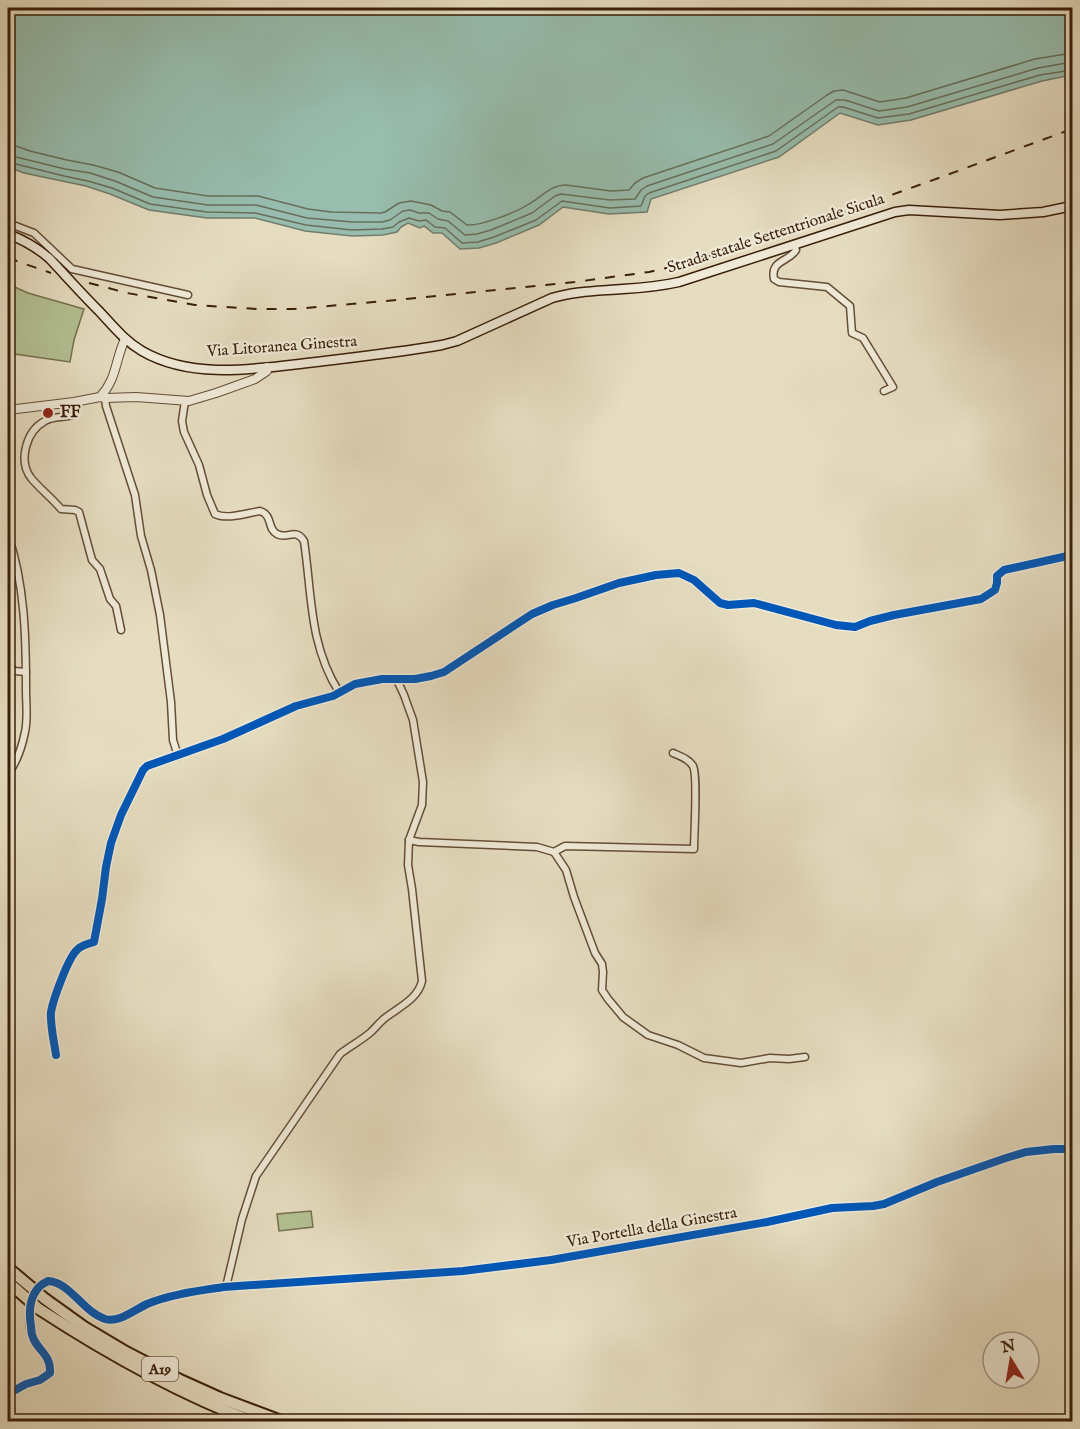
<svg xmlns="http://www.w3.org/2000/svg" width="1080" height="1429" font-family="'IM FELL English',serif">
<style>
.green{fill:#b3c194;stroke:#76704e;stroke-width:1.5}
.water{fill:#97bdae;stroke:#717d6c;stroke-width:1.5}
.lines{fill:none;stroke-linecap:round;stroke-linejoin:round}
.shore{stroke:#686e5b;stroke-width:1.5}
.minor-casing{stroke:#644e36;stroke-width:9}
.tertiary-casing{stroke:#644e36;stroke-width:10}
.secondary-casing{stroke:#391e08;stroke-width:11}
.motorway-casing{stroke:#391e08;stroke-width:14}
.minor{stroke:#efe9d7;stroke-width:6}
.tertiary{stroke:#efe9d7;stroke-width:8}
.secondary{stroke:#efe9d7;stroke-width:8}
.motorway{stroke:#e6ddc1;stroke-width:10}
.rail{stroke:#391e08;stroke-width:2;stroke-dasharray:10 10;stroke-linecap:butt}
.motorway-bridge-casing{stroke:#391e08;stroke-width:14;stroke-linecap:butt}
.motorway-bridge{stroke:#e6ddc1;stroke-width:10}
.cycleway-casing{stroke:#efe9d7;stroke-width:11}
.cycleway{stroke:#0057b8;stroke-width:8}
.poi-dot{fill:#8f2418;stroke:#efe9d7;stroke-width:2}
.labels{text-anchor:middle;dominant-baseline:central;stroke-width:4.5;stroke-linejoin:round;paint-order:stroke}
.shield{fill:#efe9d7;stroke:#705b46;stroke-width:1.5}
.shield-label{font-size:15px;font-weight:bold;fill:#391e08}
.street-label{font-size:16px;fill:#391e08;stroke:#efe9d7}
.poi-label{font-size:16px;font-weight:bold;fill:#391e08;stroke:#efe9d7;text-anchor:start}
</style>
<rect width="100%" height="100%" fill="#e6ddc1"/>
<filter id="stains"><feTurbulence type="fractalNoise" baseFrequency=".00333" numOctaves="4"/><feColorMatrix values="0 0 0 0 .2 0 0 0 0 .09 0 0 0 0 .02 0 0 0 .5 -.17"/></filter>
<radialGradient id="worn" r=".72"><stop offset=".6" stop-color="#630" stop-opacity="0"/><stop offset="1" stop-color="#630" stop-opacity=".3"/></radialGradient>
<g class="green">
<path d="M8 284 28 293 84 309 74 340 70 362 8 353Z"/>
<path d="M311 1211 313 1227 279 1231 277 1214Z"/>
</g>
<path class="water" d="M8 8H1072V75L1042 81 911 120 878 125 840 113 779 157 651 199 647 212 609 214 563 207 539 225 496 243 479 248 460 249 442 233H433L424 226 420 228 408 223 401 227 397 232 383 235 352 236 305 231 255 218H207L149 210 110 194 86 186 24 173 8 167Z"/>
<g class="lines">
<g class="shore">
<path d="M8 145 16 146 30 151 67 160 93 165 118 172 155 188 208 196H258L308 209 331 212 381 213 385 212 399 203 411 201 431 205 442 211 450 212 467 225C481 226 517 212 529 204 542 197 550 185 566 185L611 191 629 190 635 183 643 178 769 136 827 95 834 91 843 90 880 102 906 98 1035 59 1072 53"/>
<path d="M8 155 65 169 90 173 115 181 153 197 208 205H256L307 218 352 222H382L390 220 403 211 410 210 419 213H429L438 219 448 221 465 235 477 234 491 230 532 213 555 196 561 194 610 200 635 199 641 190 647 186 773 144 836 100H845L879 111 907 107 1038 68 1072 62"/>
<path d="M8 162 64 176 88 181 112 188 150 204 207 212 255 213 306 225 352 230 382 229 393 227 399 222 409 218 419 221 426 220 435 227 445 228 462 243 478 242 494 237 536 220 562 201 610 208 641 206 645 196 649 193 776 151 838 107H843L878 118 909 114 1040 75 1072 70"/>
</g>
<g class="minor-casing">
<g id="minor">
<path d="M8 223 34 233 72 269 188 295"/>
<path d="M794 244 796 250C789 262 770 260 774 279L779 282 827 287 850 306 852 333 863 338 893 387 884 391"/>
<path d="M105 398 106 406 135 495 141 536 151 570 160 615 171 702 173 740 178 756"/>
<path d="M185 401 182 421 184 432 199 465 207 495 215 514C227 520 247 513 260 511 273 515 267 529 277 534 288 540 295 527 304 541 312 594 309 645 339 692"/>
<path d="M72 403V415C64 418 53 416 45 421 26 431 18 461 31 478 40 489 52 498 61 509L75 510 79 512 92 560 100 569 110 599 116 606 121 630"/>
<path d="M8 535C25 584 26 639 26 690 26 704 28 719 25 732 22 747 17 762 8 774"/>
<path d="M8 667 15 671 26 672"/>
<path d="M409 840 419 842 537 847 554 852 565 846 694 849C694 834 698 776 693 766 689 759 680 756 673 753"/>
<path d="M554 852 566 870 574 897 595 953 602 964 603 972 602 990 608 999 623 1017 648 1035 678 1045 704 1058 741 1063 770 1058 789 1059 805 1057"/>
<path d="M56 1055C54 1041 50 1025 51 1012 53 1000 68 958 77 950 81 945 88 944 94 942L102 899 106 867 111 843 121 815 143 770 147 766 223 739 296 706 333 696 355 684 382 679H415L431 676 444 672 532 614 553 605 576 598 619 583 656 575 679 573 694 580 720 603 728 605 754 603 836 625 855 627 870 621 894 615 981 599 995 590 997 583V576L1004 570 1072 555"/>
<path d="M226 1287 242 1219 256 1176 340 1054C350 1046 362 1040 371 1032 376 1027 380 1022 385 1018 399 1007 418 999 422 981L412 889 408 865 409 840 422 805 423 782 413 720 404 695 397 680"/>
<path d="M35 1293C39 1288 42 1282 48 1281 63 1279 87 1314 105 1319 120 1323 135 1310 148 1304 172 1294 198 1291 224 1287L463 1271 551 1260 767 1222 832 1208 873 1206 884 1204 937 1182 1006 1158 1026 1152 1054 1149H1072"/>
<path d="M8 1394 26 1384 40 1380 50 1373C51 1356 41 1353 34 1340 28 1329 29 1313 31 1302"/>
</g>
</g>
<g class="tertiary-casing">
<g id="tertiary">
<path d="M100 397C117 379 115 360 125 339"/>
<path d="M8 410 74 402 100 397 105 398 136 397 189 401 216 393 255 379 267 371V367"/>
</g>
</g>
<g class="secondary-casing">
<path id="secondary" d="M8 234C24 240 36 247 49 258 66 276 82 294 99 311 113 326 125 341 142 351 194 381 260 368 316 362 358 357 401 352 442 345L457 341 552 298C575 291 599 291 623 289 642 288 661 286 679 282L895 212 909 210 1000 215 1043 212 1072 206"/>
</g>
<g class="motorway-casing">
<g id="motorway">
<path d="M45 1299 84 1327 126 1352 180 1380 220 1398 284 1422"/>
<path d="M39 1309C108 1354 177 1393 254 1422"/>
</g>
</g>
<use href="#minor" class="minor"/>
<use href="#tertiary" class="tertiary"/>
<use href="#secondary" class="secondary"/>
<use href="#motorway" class="motorway"/>
<g class="rail">
<path d="M8 258 51 273"/>
<path d="M89 283 127 293 195 305 257 309H294L385 301 575 282 649 272 680 265 759 242 925 183 1072 129"/>
</g>
<g class="motorway-bridge-casing">
<g id="motorway-bridge">
<path d="M8 1268 45 1299"/>
<path d="M8 1282 39 1309"/>
</g>
</g>
<use href="#motorway-bridge" class="motorway-bridge"/>
<g class="cycleway-casing">
<g id="cycleway">
<path d="M56 1055C54 1041 50 1025 51 1012 53 1000 68 958 77 950 81 945 88 944 94 942L102 899 106 867 111 843 121 815 143 770 147 766 223 739 296 706 333 696 355 684 382 679H415L431 676 444 672 532 614 553 605 576 598 619 583 656 575 679 573 694 580 720 603 728 605 754 603 836 625 855 627 870 621 894 615 981 599 995 590 997 583V576L1004 570 1072 555"/>
<path d="M8 1394 26 1384 40 1380 50 1373C51 1356 41 1353 34 1340 32 1336 31 1331 31 1326 28 1309 30 1289 48 1281 70 1282 83 1312 105 1319 119 1323 134 1310 147 1304 171 1294 198 1291 224 1287L463 1271 551 1260 767 1222 832 1208 873 1206 884 1204 937 1182 1006 1158 1026 1152 1054 1149H1072"/>
</g>
</g>
<use href="#cycleway" class="cycleway"/>
</g>
<circle class="poi-dot" cx="48" cy="413" r="6"/>
<g class="labels">
<rect class="shield" x="142" y="1357" width="36" height="24" rx="4.5"/>
<g class="shield-label">
<text x="160" y="1369">A19</text>
</g>
<g class="street-label">
<text transform="translate(776 234) rotate(-18)">Strada statale Settentrionale Sicula</text>
<text transform="translate(282 347) rotate(-4)">Via Litoranea Ginestra</text>
<text transform="translate(652 1228) rotate(-10)">Via Portella della Ginestra</text>
</g>
<g class="poi-label">
<text x="60" y="413">FF</text>
</g>
</g>
<rect width="1080" height="1429" fill="none" stroke="#e6ddc1" stroke-width="30"/>
<rect x="9" y="9" width="1062" height="1411" fill="none" stroke="#391e08" stroke-width="3"/>
<rect x="15" y="15" width="1050" height="1399" fill="none" stroke="#391e08" stroke-width="1.5"/>
<g transform="translate(1011 1360) rotate(349)"><circle r="28" fill="#efe9d7" stroke="#a69884" stroke-width="1.5"/>
<path d="M0-4.5L10 22L0 15L-10 22Z" fill="#8f2418"/>
<text y="-9" font-size="16" font-weight="bold" text-anchor="middle" fill="#391e08">N</text>
</g>
<rect width="100%" height="100%" filter="url(#stains)"/>
<rect width="100%" height="100%" fill="url(#worn)"/>
</svg>
